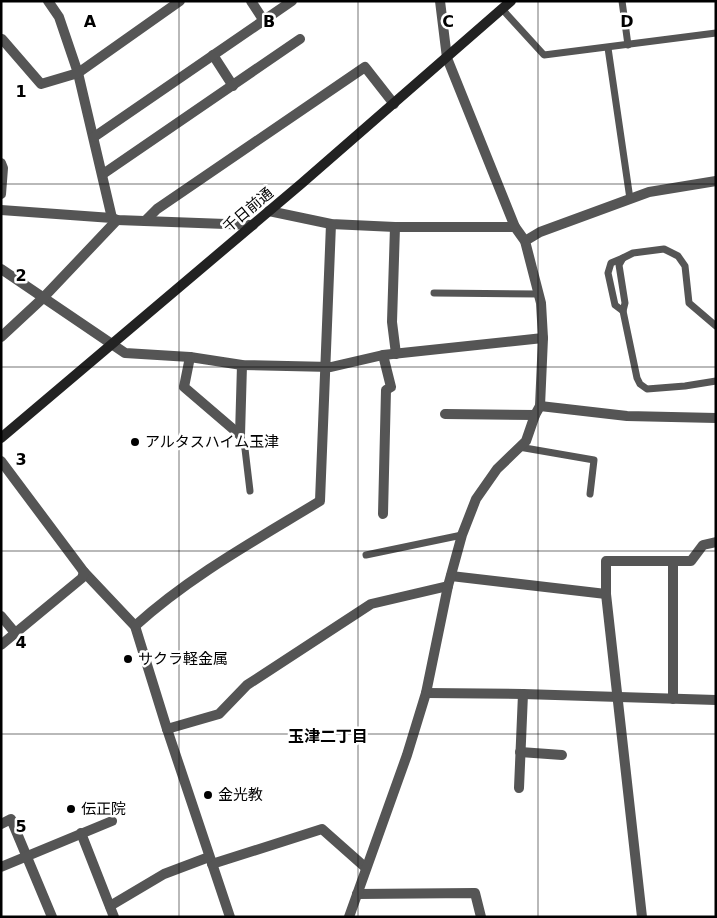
<svg xmlns="http://www.w3.org/2000/svg" width="717" height="918" font-family="'DejaVu Sans','Noto Sans JP',sans-serif">
<style>
.lines{fill:none;stroke-linecap:round;stroke-linejoin:round}
.lane{stroke:#555;stroke-width:7}
.street{stroke:#555;stroke-width:10}
.secondary{stroke:#222;stroke-width:10}
.grid{fill:none;stroke:#000;stroke-width:1;stroke-opacity:0.55}
.poi-dot{fill:#000;stroke:#fff;stroke-width:2}
.labels{text-anchor:middle;dominant-baseline:central;stroke-width:5;stroke-linejoin:round;paint-order:stroke}
.street-label{font-size:15px;fill:#000;stroke:#fff}
.poi-label{font-size:15px;fill:#000;stroke:#fff;text-anchor:start}
.neighbourhood-label{font-size:16px;font-weight:bold;fill:#000;stroke:#fff}
.grid-label{font-size:16px;text-anchor:middle;font-weight:bold;fill:#000;stroke:#fff;stroke-width:5;stroke-linejoin:round;paint-order:stroke}
</style>
<rect width="100%" height="100%" fill="#fff"/>
<g class="lines">
<g class="lane">
<path d="M622 1 628 45"/>
<path d="M502 9 544 55 716 33"/>
<path d="M608 48 630 199"/>
<path d="M434 293 539 294"/>
<path d="M623 311 615 305 608 273 611 263 623 258"/>
<path d="M716 326 689 303 685 266 678 256 664 249 633 253 623 258 619 265 625 303 623 311 637 378 640 384 647 389 685 386 716 381"/>
<path d="M240 435 245 449 250 491"/>
<path d="M519 447 594 460 590 494"/>
<path d="M366 555 462 535"/>
</g>
<g class="street">
<path d="M48 1 59 17 78 73 112 218"/>
<path d="M251 1 264 21"/>
<path d="M2 39 41 84 78 73 180 1"/>
<path d="M213 55 233 86"/>
<path d="M94 137 292 1"/>
<path d="M1 163 3 168 1 194"/>
<path d="M103 174 300 39"/>
<path d="M1 210 112 218 117 220 253 225"/>
<path d="M269 211 331 224 395 227H515"/>
<path d="M145 221 157 209 365 67 394 104"/>
<path d="M395 227 392 322 396 354"/>
<path d="M525 241 540 232 649 192 716 181"/>
<path d="M1 269 125 353 190 357 242 365 331 367 383 355 543 338"/>
<path d="M1 337 43 298 117 220"/>
<path d="M190 357 184 387 240 435"/>
<path d="M540 406 627 416 716 418"/>
<path d="M445 414 535 415"/>
<path d="M240 435 242 365"/>
<path d="M1 461 84 572 135 626 167 729 230 917"/>
<path d="M383 514 386 390 391 387 383 355"/>
<path d="M451 576 606 594"/>
<path d="M1 616 16 634"/>
<path d="M135 626C190 576 256 540 320 501L331 224"/>
<path d="M1 645 82 578 84 572"/>
<path d="M426 693 523 694 716 700"/>
<path d="M673 699V562"/>
<path d="M167 729 219 714 247 685 371 604 448 586"/>
<path d="M520 752 562 755"/>
<path d="M519 788 523 694"/>
<path d="M1 824 11 819 52 917"/>
<path d="M81 833 114 917"/>
<path d="M212 864 322 829 366 868"/>
<path d="M1 867 112 821"/>
<path d="M357 894 475 893 481 917"/>
<path d="M110 906 164 874 209 857"/>
<path d="M349 917 407 755 426 693 448 586 462 535 476 499 497 469 526 441 535 415 540 406 543 338 541 303 525 241 515 227 447 58 440 1"/>
<path d="M642 917 606 594V561H691L703 545 716 542"/>
</g>
<path class="secondary" d="M1 438 301 184 511 1"/>
</g>
<path class="grid" d="M179 1V917M358 1V917M538 1V917M1 184H716M1 367H716M1 551H716M1 734H716"/>
<g class="poi-dot">
<circle cx="135" cy="442" r="5"/>
<circle cx="128" cy="659" r="5"/>
<circle cx="208" cy="795" r="5"/>
<circle cx="71" cy="809" r="5"/>
</g>
<g class="labels">
<g class="street-label">
<text transform="translate(248 210) rotate(-40)">千日前通</text>
</g>
<g class="poi-label">
<text x="145" y="442">アルタスハイム玉津</text>
<text x="138" y="659">サクラ軽金属</text>
<text x="218" y="795">金光教</text>
<text x="81" y="809">伝正院</text>
</g>
<g class="neighbourhood-label">
<text x="328" y="736">玉津二丁目</text>
</g>
</g>
<g class="grid-label">
<text x="90" y="27">A</text>
<text x="269" y="27">B</text>
<text x="448" y="27">C</text>
<text x="627" y="27">D</text>
<text x="21" y="97">1</text>
<text x="21" y="281">2</text>
<text x="21" y="465">3</text>
<text x="21" y="648">4</text>
<text x="21" y="832">5</text>
</g>
<rect width="717" height="918" fill="none" stroke="#000000" stroke-width="5"/>
</svg>
